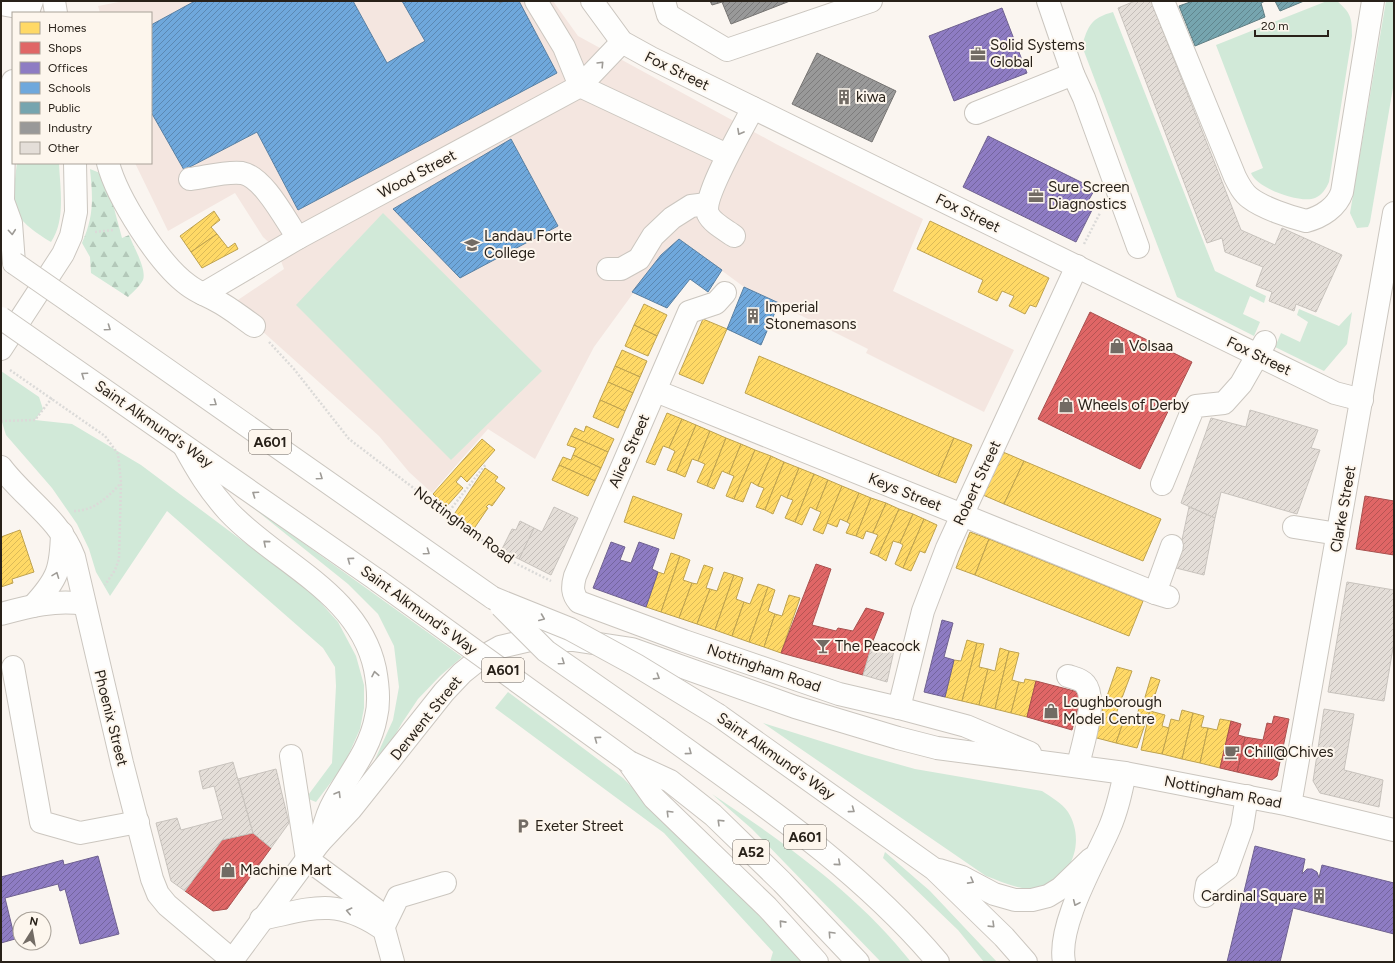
<svg xmlns="http://www.w3.org/2000/svg" width="1395" height="963" font-family="Figtree,sans-serif">
<style>
.education{fill:#f4e6e0}
.grass{fill:#d1e9d8}
.forest{fill:url(#forest-firs)}
.homes{fill:url(#homes-hatch);stroke:#bea24f}
.shops{fill:url(#shops-hatch);stroke:#a9514f}
.offices{fill:url(#offices-hatch);stroke:#6f6190}
.schools{fill:url(#schools-hatch);stroke:#5a80a2}
.public{fill:url(#public-hatch);stroke:#5f7d82}
.industry{fill:url(#industry-hatch);stroke:#777573}
.building{fill:url(#building-hatch);stroke:#c8c3bd}
.lines{fill:none;stroke-linecap:round;stroke-linejoin:round}
.minor-casing{stroke:#cbc6bf;stroke-width:24}
.major-casing{stroke:#cbc6bf;stroke-width:24}
.path{stroke:#dbdad8;stroke-width:2.5;stroke-dasharray:2 2;stroke-linecap:butt}
.minor{stroke:#fefefd;stroke-width:22}
.major{stroke:#fefefd;stroke-width:22}
.major-bridge-casing{stroke:#cbc6bf;stroke-width:24;stroke-linecap:butt}
.major-bridge{stroke:#fefefd;stroke-width:22}
.oneway{stroke:#9e9b96}
.labels{text-anchor:middle;dominant-baseline:central;stroke-width:4;stroke-linejoin:round;paint-order:stroke}
.shield{fill:#fdf6ed;stroke:#686159;stroke-width:1}
.shield-label{font-size:14px;font-weight:bold;fill:#282119}
.poi-label{font-size:15px;fill:#282119;stroke:#fdf6ed;text-anchor:start}
.street-label{font-size:15px;fill:#282119;stroke:#fdf6ed}
</style>
<defs>
<pattern id="forest-firs" width="22" height="20" patternUnits="userSpaceOnUse"><rect width="22" height="20" fill="#d1e9d8"/><path d="M5 1l3.5 6h-7zM16 11l3.5 6h-7z" fill="#b3c8b9"/></pattern>
<pattern id="homes-hatch" width="6" height="6" patternUnits="userSpaceOnUse"><rect width="6" height="6" fill="#ffd966"/><path d="M-1 1l2-2M0 6l6-6M5 7l2-2" fill="none" stroke="#dbba58"/></pattern>
<pattern id="shops-hatch" width="6" height="6" patternUnits="userSpaceOnUse"><rect width="6" height="6" fill="#e06666"/><path d="M-1 1l2-2M0 6l6-6M5 7l2-2" fill="none" stroke="#b65453"/></pattern>
<pattern id="offices-hatch" width="6" height="6" patternUnits="userSpaceOnUse"><rect width="6" height="6" fill="#8e7cc3"/><path d="M-1 1l2-2M0 6l6-6M5 7l2-2" fill="none" stroke="#74659e"/></pattern>
<pattern id="schools-hatch" width="6" height="6" patternUnits="userSpaceOnUse"><rect width="6" height="6" fill="#6fa8dc"/><path d="M-1 1l2-2M0 6l6-6M5 7l2-2" fill="none" stroke="#5b88b2"/></pattern>
<pattern id="public-hatch" width="6" height="6" patternUnits="userSpaceOnUse"><rect width="6" height="6" fill="#76a5af"/><path d="M-1 1l2-2M0 6l6-6M5 7l2-2" fill="none" stroke="#61868e"/></pattern>
<pattern id="industry-hatch" width="6" height="6" patternUnits="userSpaceOnUse"><rect width="6" height="6" fill="#999"/><path d="M-1 1l2-2M0 6l6-6M5 7l2-2" fill="none" stroke="#7d7c7c"/></pattern>
<pattern id="building-hatch" width="6" height="6" patternUnits="userSpaceOnUse"><rect width="6" height="6" fill="#e4ded8"/><path d="M-1 1l2-2M0 6l6-6M5 7l2-2" fill="none" stroke="#c4beb9"/></pattern>
</defs>
<rect width="100%" height="100%" fill="#faf5f0"/>
<path class="education" d="M124 1H553L578 36 776 144 923 219 893 291 1014 350 984 412 866 353 868 349 744 287 679 239 661 255 594 347 535 459 488 429 432 493 409 472 379 436 232 304 284 269 277 250 263 237 235 193 168 231 135 163H151V13H100L98 6Z"/>
<g class="grass">
<path d="M1327 1H1337C1351 13 1352 18 1352 36L1329 182C1326 189 1322 195 1315 198 1301 204 1256 188 1251 173L1263 168 1216 45Z"/>
<path d="M1386 1H1394V82L1370 222 1368 227 1357 228 1350 213Z"/>
<path d="M1113 12 1215 271 1266 296 1264 303 1250 296 1243 314 1260 322 1254 336 1177 297 1082 46C1088 26 1091 18 1113 12Z"/>
<path d="M17 163H59C60 188 66 220 51 242 10 217 11 208 17 163Z"/>
<path d="M383 213 542 371 451 460 296 305Z"/>
<path d="M1299 309 1339 326 1352 312 1347 344 1324 371 1275 347 1281 333 1300 342 1308 322 1297 315Z"/>
<path d="M1 371 39 397 43 409 35 420 72 424 141 465 312 593 338 622 356 656 364 685V708L360 729 344 765 316 802 306 798 332 763 336 686 335 667 323 648 167 511 110 596 96 572 89 549 77 524 52 488 6 435 1 419Z"/>
<path d="M242 499 462 657 440 676 418 699 402 723 383 756 367 777 393 720 399 687 394 646 378 614 348 584Z"/>
<path d="M508 692 623 778 805 962H770L773 952 664 833 495 708Z"/>
<path d="M763 723 865 755 915 769 1042 791C1051 797 1062 803 1068 812 1085 839 1074 877 1042 887 1024 893 1003 882 986 876Z"/>
<path d="M712 794C783 842 858 894 911 962H881L752 829Z"/>
<path d="M885 852 930 891 997 962H984L958 930 883 858Z"/>
</g>
<path class="forest" d="M90 169 100 173 111 197 122 238 129 235C133 246 147 269 143 280 140 286 132 293 128 297L91 273 90 257 82 243C94 216 93 199 90 169Z"/>
<g class="homes">
<path d="M214 211 220 220 211 227 217 234 191 252 180 236Z"/>
<path d="M930 221 1049 278 1036 307 1030 305 1025 314 1009 306 1014 296 1002 291 997 301 978 292 983 280 917 249Z"/>
<path d="M217 234 228 248 235 243 238 249 202 268 191 252Z"/>
<path d="M644 304 667 315 657 336 634 325Z"/>
<path d="M703 319 727 329 703 384 679 374Z"/>
<path d="M634 325 657 336 648 356 625 346Z"/>
<path d="M622 350 647 361 640 377 615 366Z"/>
<path d="M759 356 954 438 938 476 745 393Z"/>
<path d="M615 366 640 377 633 393 608 382Z"/>
<path d="M608 382 633 393 625 411 600 400Z"/>
<path d="M600 400 625 411 618 428 593 417Z"/>
<path d="M667 413 682 419 669 448 663 446 655 465 646 462Z"/>
<path d="M682 419 696 425 676 473 667 470 675 451 669 448Z"/>
<path d="M696 425 710 431 698 461 692 459 685 477 676 473Z"/>
<path d="M586 426 614 439 608 452 571 436 575 428 584 432Z"/>
<path d="M710 431 726 438 707 486 697 482 705 464 698 461Z"/>
<path d="M571 436 608 452 601 468 573 455 576 448 567 445Z"/>
<path d="M726 438 741 444 729 474 722 471 714 489 707 486Z"/>
<path d="M954 438 972 445 956 483 938 476Z"/>
<path d="M482 439 495 450 467 482 461 476 456 482 463 488 446 507 433 494Z"/>
<path d="M741 444 755 450 734 499 726 496 734 476 729 474Z"/>
<path d="M755 450 771 456 758 486 751 482 743 502 734 499Z"/>
<path d="M1003 452 1024 461 1004 504 983 495Z"/>
<path d="M573 455 601 468 595 481 559 465 563 457 571 460Z"/>
<path d="M771 456 784 462 765 510 756 507 764 488 758 486Z"/>
<path d="M1024 461 1161 519 1143 561 1004 504Z"/>
<path d="M784 462 799 468 787 498 781 495 773 514 765 510Z"/>
<path d="M559 465 595 481 588 496 552 480Z"/>
<path d="M485 468 498 477 495 481 505 488 492 506 489 504 486 507 488 508 473 530 453 516Z"/>
<path d="M799 468 814 474 795 522 785 518 793 500 787 498Z"/>
<path d="M814 474 828 480 816 510 810 507 802 525 795 522Z"/>
<path d="M828 480 842 486 823 534 813 530 821 512 816 510Z"/>
<path d="M842 486 859 493 847 522 840 519 837 527 827 523Z"/>
<path d="M859 493 871 498 856 536 846 533 850 524 847 522Z"/>
<path d="M633 496 682 514 674 539 624 522Z"/>
<path d="M871 498 886 503 873 533 866 531 863 539 856 536Z"/>
<path d="M886 503 899 509 878 556 870 553 878 535 873 533Z"/>
<path d="M899 509 913 514 900 543 893 541 886 561 878 556Z"/>
<path d="M913 514 924 519 903 568 895 564 903 545 900 543Z"/>
<path d="M924 519 937 525 925 553 920 551 911 571 903 568Z"/>
<path d="M20 530 34 572 12 579 13 583 1 587V537Z"/>
<path d="M970 532 989 539 975 575 956 568Z"/>
<path d="M989 539 1143 601 1129 636 975 575Z"/>
<path d="M671 553 680 556 661 612 646 607 658 572 664 574Z"/>
<path d="M680 556 690 560 683 580 692 583 679 618 661 612Z"/>
<path d="M704 565 713 568 706 588 710 589 697 624 679 618 692 583 697 584Z"/>
<path d="M724 572 734 575 715 630 697 624 710 589 717 591Z"/>
<path d="M734 575 743 578 736 599 744 602 732 636 715 630Z"/>
<path d="M758 584 768 587 749 642 732 636 744 602 750 604Z"/>
<path d="M768 587 775 590 768 611 775 614 764 647 749 642Z"/>
<path d="M789 595 800 598 781 653 764 647 775 614 782 616Z"/>
<path d="M967 640 977 643 962 701 945 697 954 660 961 661Z"/>
<path d="M977 643 984 644 979 667 988 669 979 705 962 701Z"/>
<path d="M1000 648 1009 651 995 709 979 705 988 669 995 671Z"/>
<path d="M1009 651 1019 653 1012 680 1019 682 1011 713 995 709Z"/>
<path d="M1117 667 1132 671 1116 714 1125 717 1116 743 1093 737Z"/>
<path d="M1151 677 1160 680 1137 748 1116 743 1125 717 1135 720 1140 706 1142 707Z"/>
<path d="M1025 679 1036 681 1027 717 1011 713 1019 682 1024 683Z"/>
<path d="M1182 710 1193 713 1182 759 1162 754 1171 719 1179 721Z"/>
<path d="M1150 711 1165 715 1162 726 1169 728 1162 754 1141 750Z"/>
<path d="M1193 713 1204 716 1201 727 1208 728 1200 763 1182 759Z"/>
<path d="M1220 719 1231 721 1220 768 1200 763 1208 728 1217 730Z"/>
</g>
<g class="shops">
<path d="M1090 312 1192 362 1140 469 1038 419Z"/>
<path d="M1365 496 1394 501V555L1356 549Z"/>
<path d="M816 564 831 569 812 625 836 631 838 628 853 631 866 608 884 613 873 641 863 675 781 653Z"/>
<path d="M1036 681 1082 693 1072 730 1027 717Z"/>
<path d="M1274 716 1289 719 1277 776 1272 780 1237 772 1245 737 1263 740 1267 723 1272 724Z"/>
<path d="M1231 721 1241 724 1238 735 1245 737 1237 772 1220 768Z"/>
<path d="M253 833 271 848 227 909 213 911 185 891 222 840Z"/>
</g>
<g class="offices">
<path d="M1002 8 1027 73 954 101 929 36Z"/>
<path d="M988 136 1095 189 1087 203 1094 206 1076 242 963 187Z"/>
<path d="M611 542 625 547 620 560 631 563 639 542 659 549 652 569 658 572 646 607 593 588Z"/>
<path d="M942 620 953 623 944 657 954 660 945 697 924 692Z"/>
<path d="M1255 846 1305 859 1302 874 1307 869H1312L1317 872 1319 878 1322 865 1394 883V934L1293 908 1280 962H1227Z"/>
<path d="M98 856 119 934 80 944 65 889 60 891 58 884 5 898 15 939 1 943V877L63 860 64 865Z"/>
</g>
<g class="schools">
<path d="M195 1H353L387 63 425 41 402 1H499L500 3 504 1H519L557 73 298 210 257 132 184 170 151 112V25Z"/>
<path d="M511 139 558 226 460 278 393 209Z"/>
<path d="M679 239 722 270 708 292 690 279 667 308 632 292 661 255Z"/>
<path d="M744 287 779 303 761 345 727 329Z"/>
</g>
<g class="public">
<path d="M1193 1H1265L1261 3 1265 17 1195 46 1179 6Z"/>
<path d="M1275 1H1304L1280 11Z"/>
</g>
<g class="industry">
<path d="M710 1H790L731 24 722 2 712 5Z"/>
<path d="M817 53 896 91 872 142 792 104Z"/>
</g>
<g class="building">
<path d="M1135 1H1151L1241 230 1275 245 1282 228 1342 255 1316 312 1296 304 1294 311 1269 301 1272 292 1256 286 1263 267 1225 252 1222 238 1207 243 1118 8Z"/>
<path d="M1250 410 1318 430 1311 448 1320 450 1297 514 1221 492 1215 518 1181 503 1211 418 1246 427Z"/>
<path d="M554 507 578 518 551 575 519 559 534 528 542 532Z"/>
<path d="M1189 507 1215 518 1204 575 1176 568Z"/>
<path d="M520 521 534 528 519 559 501 551 512 529 516 530Z"/>
<path d="M1347 582 1394 590V642L1384 701 1328 692Z"/>
<path d="M873 641 895 646 887 682 863 675Z"/>
<path d="M1324 709 1354 714 1344 770 1383 780 1379 807 1320 793 1313 781Z"/>
<path d="M233 762 253 833 222 840 185 891 171 881 156 823 177 818 181 830 223 819 214 786 203 789 199 771Z"/>
<path d="M276 769 289 823 271 848 253 833 238 779Z"/>
</g>
<g class="lines">
<g class="minor-casing">
<g id="minor">
<path d="M54 1 56 13"/>
<path d="M536 1 564 47 580 86 727 155"/>
<path d="M592 1 622 42 651 58 1335 393 1362 400"/>
<path d="M664 1 668 15 727 50 871 1"/>
<path d="M1048 1 1073 74 1084 98 1138 247"/>
<path d="M1163 1 1235 177C1239 185 1243 193 1250 198 1263 208 1290 217 1306 221 1322 217 1337 207 1342 192L1373 1"/>
<path d="M1 4 29 9 32 1"/>
<path d="M976 113 1073 74"/>
<path d="M108 163C117 198 159 264 188 285 197 292 206 295 215 300 229 307 241 317 254 326"/>
<path d="M190 179C206 177 226 171 242 173 264 177 286 221 298 238"/>
<path d="M734 236C726 230 712 223 708 214 702 197 744 126 753 108"/>
<path d="M608 269H621L639 259 653 236 672 218 691 206 707 204"/>
<path d="M725 293 716 303 689 312 575 576C572 587 572 594 579 602L684 641 839 694 899 708 966 726 1030 753"/>
<path d="M203 294 298 238 580 86 622 42"/>
<path d="M1 349 63 254 71 236 76 212 75 163"/>
<path d="M656 391 1155 593"/>
<path d="M1 467C24 498 60 519 74 557L122 763 152 879 158 894 167 905 232 960"/>
<path d="M1162 484 1192 411 1196 406 1224 403 1241 384 1265 342"/>
<path d="M1294 527 1338 534"/>
<path d="M1168 597 1155 593 1172 546"/>
<path d="M33 606C58 579 61 569 62 533"/>
<path d="M1 614C27 607 56 599 84 604"/>
<path d="M13 667 41 822 80 833 138 822"/>
<path d="M1068 676C1074 678 1081 679 1085 684 1098 699 1082 747 1078 765"/>
<path d="M899 708 923 611 947 548 1077 266"/>
<path d="M291 756 307 859"/>
<path d="M1290 805 1394 213"/>
<path d="M307 859 375 909 381 918 393 962"/>
<path d="M1205 896 1207 884 1227 869 1242 827 1247 796"/>
<path d="M261 919C311 909 334 897 380 927"/>
<path d="M383 928 398 897 445 883"/>
<path d="M231 962 319 843 351 809 444 692 462 673 482 657 500 647 530 640H573L632 649 795 707 898 738 937 748 1125 773 1290 805 1394 830"/>
</g>
</g>
<g class="major-casing">
<g id="major">
<path d="M28 13 29 9"/>
<path d="M13 81 4 141 3 201 11 223 14 263"/>
<path d="M76 306 493 598"/>
<path d="M54 355 377 580"/>
<path d="M184 446C197 470 209 490 228 511 277 563 359 593 375 669 378 685 380 701 376 717 370 750 348 775 333 803 326 815 323 830 319 843"/>
<path d="M718 715 934 869 1004 937 1026 962"/>
<path d="M658 729C756 800 859 868 938 962"/>
<path d="M629 762 670 781 713 815 782 882 858 962"/>
<path d="M629 763 654 798 767 907 817 962"/>
<path d="M939 870 962 877 994 894 1015 900H1032L1048 896 1061 888 1091 859"/>
<path d="M1064 962C1057 926 1094 863 1109 829 1117 811 1121 792 1125 773"/>
</g>
</g>
<g class="path">
<path d="M95 232 113 230"/>
<path d="M1084 244 1100 213"/>
<path d="M269 342 294 369 349 439 507 559 551 581"/>
<path d="M10 370 105 436 118 454 121 482 119 559 115 570 105 585"/>
<path d="M1 421 35 420 52 398"/>
<path d="M74 511C94 511 108 497 121 483"/>
<path d="M447 514 486 464"/>
</g>
<use href="#minor" class="minor"/>
<use href="#major" class="major"/>
<g class="major-bridge-casing">
<g id="major-bridge">
<path d="M14 263 76 306"/>
<path d="M1 318 54 355"/>
<path d="M377 580 629 762"/>
<path d="M493 598 570 629 636 665 718 715"/>
<path d="M501 606 546 651 658 729"/>
</g>
</g>
<use href="#major-bridge" class="major-bridge"/>
</g>
<defs><path id="oneway-chevron" d="M-2-3.5L2.5 0L-2 3.5" fill="none" stroke-width="1.6" stroke-linecap="round" stroke-linejoin="round"/></defs>
<g class="oneway">
<use href="#oneway-chevron" transform="translate(601 64) rotate(-46)"/>
<use href="#oneway-chevron" transform="translate(740 132) rotate(119)"/>
<use href="#oneway-chevron" transform="translate(12 232) rotate(85)"/>
<use href="#oneway-chevron" transform="translate(108 328) rotate(35)"/>
<use href="#oneway-chevron" transform="translate(84 375) rotate(-145)"/>
<use href="#oneway-chevron" transform="translate(214 403) rotate(35)"/>
<use href="#oneway-chevron" transform="translate(320 477) rotate(35)"/>
<use href="#oneway-chevron" transform="translate(255 494) rotate(-146)"/>
<use href="#oneway-chevron" transform="translate(266 543) rotate(-140)"/>
<use href="#oneway-chevron" transform="translate(427 552) rotate(35)"/>
<use href="#oneway-chevron" transform="translate(350 560) rotate(-144)"/>
<use href="#oneway-chevron" transform="translate(56 575) rotate(-69)"/>
<use href="#oneway-chevron" transform="translate(542 618) rotate(22)"/>
<use href="#oneway-chevron" transform="translate(562 662) rotate(35)"/>
<use href="#oneway-chevron" transform="translate(375 674) rotate(-101)"/>
<use href="#oneway-chevron" transform="translate(657 677) rotate(32)"/>
<use href="#oneway-chevron" transform="translate(597 739) rotate(-144)"/>
<use href="#oneway-chevron" transform="translate(689 752) rotate(36)"/>
<use href="#oneway-chevron" transform="translate(338 794) rotate(-59)"/>
<use href="#oneway-chevron" transform="translate(852 810) rotate(36)"/>
<use href="#oneway-chevron" transform="translate(669 813) rotate(-135)"/>
<use href="#oneway-chevron" transform="translate(720 822) rotate(-136)"/>
<use href="#oneway-chevron" transform="translate(838 863) rotate(41)"/>
<use href="#oneway-chevron" transform="translate(971 881) rotate(29)"/>
<use href="#oneway-chevron" transform="translate(1076 903) rotate(114)"/>
<use href="#oneway-chevron" transform="translate(349 911) rotate(-167)"/>
<use href="#oneway-chevron" transform="translate(782 923) rotate(-132)"/>
<use href="#oneway-chevron" transform="translate(992 925) rotate(44)"/>
<use href="#oneway-chevron" transform="translate(831 934) rotate(-133)"/>
</g>
<defs>
<g id="office-bare" transform="scale(1.2)"><path d="M-6-3h4V-5.5h4V-3h4V5H-6ZM-1-4.5V-3h2v-1.5ZM-6 0V1H6V0Z" fill="#726b64" stroke="#fdf6ed" stroke-width="2.5" paint-order="stroke"/></g>
<g id="building-bare" transform="scale(1.2)"><path d="M-4-6H4V6H1V3H-1V6H-4ZM-2.5-4.3h1.7v1.8h-1.7ZM.8-4.3h1.7v1.8H.8ZM-2.5-1h1.7V.8h-1.7ZM.8-1h1.7V.8H.8Z" fill="#726b64" stroke="#fdf6ed" stroke-width="2.5" paint-order="stroke"/></g>
<g id="school-bare" transform="scale(1.2)"><path d="M0-5L7-2L0 1L-7-2ZM-4 1L0 2.5L4 1V4Q0 6-4 4Z" fill="#726b64" stroke="#fdf6ed" stroke-width="2.5" paint-order="stroke"/></g>
<g id="shop-bare" transform="scale(1.2)"><path d="M-5-2.5h2.3a2.7 3.5 0 0 1 5.4 0H5L5.5 6h-11ZM-1.5-2.5h3a1.5 2.3 0 0 0-3 0Z" fill="#726b64" stroke="#fdf6ed" stroke-width="2.5" paint-order="stroke"/></g>
<g id="bar-bare" transform="scale(1.2)"><path d="M-6-5H6L.8 .8V4.5H3.5V6h-7V4.5H-.8V.8Z" fill="#726b64" stroke="#fdf6ed" stroke-width="2.5" paint-order="stroke"/></g>
<g id="cafe-bare" transform="scale(1.2)"><path d="M-5.5-4.5H6V0H3Q3 3.5 0 3.5H-2.5Q-5.5 3.5-5.5 0ZM3-3.2v2h1.7v-2ZM-6 4.5H4V6H-6Z" fill="#726b64" stroke="#fdf6ed" stroke-width="2.5" paint-order="stroke"/></g>
<g id="parking-bare" transform="scale(1.2)"><path d="M-3.5-5.5H1a3.5 3.5 0 0 1 0 7H-1V5.5H-3.5ZM-1-3.4V-.6H.8a1.4 1.4 0 0 0 0-2.8Z" fill="#726b64" stroke="#fdf6ed" stroke-width="2.5" paint-order="stroke"/></g>
</defs>
<g fill-rule="evenodd">
<use href="#office-bare" x="978" y="54"/>
<use href="#building-bare" x="844" y="97"/>
<use href="#office-bare" x="1036" y="196"/>
<use href="#school-bare" x="472" y="245"/>
<use href="#building-bare" x="753" y="316"/>
<use href="#shop-bare" x="1117" y="346"/>
<use href="#shop-bare" x="1066" y="405"/>
<use href="#bar-bare" x="823" y="646"/>
<use href="#shop-bare" x="1051" y="711"/>
<use href="#cafe-bare" x="1232" y="752"/>
<use href="#parking-bare" x="523" y="826"/>
<use href="#shop-bare" x="228" y="870"/>
<use href="#building-bare" x="1319" y="896"/>
</g>
<g class="labels">
<g class="shield">
<rect x="249" y="430" width="42" height="24" rx="3"/>
<rect x="482" y="658" width="42" height="24" rx="3"/>
<rect x="784" y="825" width="42" height="24" rx="3"/>
<rect x="733" y="840" width="36" height="24" rx="3"/>
</g>
<g class="shield-label">
<text x="270" y="442">A601</text>
<text x="503" y="670">A601</text>
<text x="805" y="837">A601</text>
<text x="751" y="852">A52</text>
</g>
<g class="poi-label">
<text x="990" y="45">Solid Systems<tspan x="990" dy="17">Global</tspan></text>
<text x="856" y="97">kiwa</text>
<text x="1048" y="187">Sure Screen<tspan x="1048" dy="17">Diagnostics</tspan></text>
<text x="484" y="236">Landau Forte<tspan x="484" dy="17">College</tspan></text>
<text x="765" y="307">Imperial<tspan x="765" dy="17">Stonemasons</tspan></text>
<text x="1129" y="346">Volsaa</text>
<text x="1078" y="405">Wheels of Derby</text>
<text x="835" y="646">The Peacock</text>
<text x="1063" y="702">Loughborough<tspan x="1063" dy="17">Model Centre</tspan></text>
<text x="1244" y="752">Chill@Chives</text>
<text x="535" y="826">Exeter Street</text>
<text x="240" y="870">Machine Mart</text>
<text x="1307" y="896" text-anchor="end">Cardinal Square</text>
</g>
<g class="street-label">
<text transform="translate(677 71) rotate(26)">Fox Street</text>
<text transform="translate(417 174) rotate(-28)">Wood Street</text>
<text transform="translate(968 213) rotate(26)">Fox Street</text>
<text transform="translate(1259 356) rotate(26)">Fox Street</text>
<text transform="translate(154 424) rotate(35)">Saint Alkmund's Way</text>
<text transform="translate(629 451) rotate(-66)">Alice Street</text>
<text transform="translate(977 483) rotate(-65)">Robert Street</text>
<text transform="translate(905 492) rotate(22)">Keys Street</text>
<text transform="translate(1343 509) rotate(-80)">Clarke Street</text>
<text transform="translate(464 525) rotate(36)">Nottingham Road</text>
<text transform="translate(419 610) rotate(36)">Saint Alkmund's Way</text>
<text transform="translate(764 668) rotate(19)">Nottingham Road</text>
<text transform="translate(111 718) rotate(76)">Phoenix Street</text>
<text transform="translate(426 718) rotate(-51)">Derwent Street</text>
<text transform="translate(776 756) rotate(35)">Saint Alkmund's Way</text>
<text transform="translate(1223 792) rotate(11)">Nottingham Road</text>
</g>
</g>
<rect width="1395" height="963" fill="none" stroke="#282119" stroke-width="4"/>
<rect x="12" y="12" width="140" height="152" fill="#fdf6ed" stroke="#a8a198"/>
<rect x="20" y="22" width="20" height="12" fill="#ffd966" stroke="#a8a198"/>
<text x="48" y="32" font-size="12" fill="#282119">Homes</text>
<rect x="20" y="42" width="20" height="12" fill="#e06666" stroke="#a8a198"/>
<text x="48" y="52" font-size="12" fill="#282119">Shops</text>
<rect x="20" y="62" width="20" height="12" fill="#8e7cc3" stroke="#a8a198"/>
<text x="48" y="72" font-size="12" fill="#282119">Offices</text>
<rect x="20" y="82" width="20" height="12" fill="#6fa8dc" stroke="#a8a198"/>
<text x="48" y="92" font-size="12" fill="#282119">Schools</text>
<rect x="20" y="102" width="20" height="12" fill="#76a5af" stroke="#a8a198"/>
<text x="48" y="112" font-size="12" fill="#282119">Public</text>
<rect x="20" y="122" width="20" height="12" fill="#999999" stroke="#a8a198"/>
<text x="48" y="132" font-size="12" fill="#282119">Industry</text>
<rect x="20" y="142" width="20" height="12" fill="#e4ded8" stroke="#a8a198"/>
<text x="48" y="152" font-size="12" fill="#282119">Other</text>
<g transform="translate(32 931) rotate(11)"><circle r="19" fill="#fdf6ed" stroke="#a8a198"/>
<path d="M0-3L7 15L0 10L-7 15Z" fill="#726b64"/>
<text y="-6" font-size="11" font-weight="bold" text-anchor="middle" fill="#282119">N</text>
</g>
<path d="M1255 30v6h73v-6" fill="none" stroke="#282119" stroke-width="2"/>
<text x="1261" y="30" font-size="12" fill="#282119" stroke="#fdf6ed" stroke-width="3" paint-order="stroke">20 m</text>
</svg>
